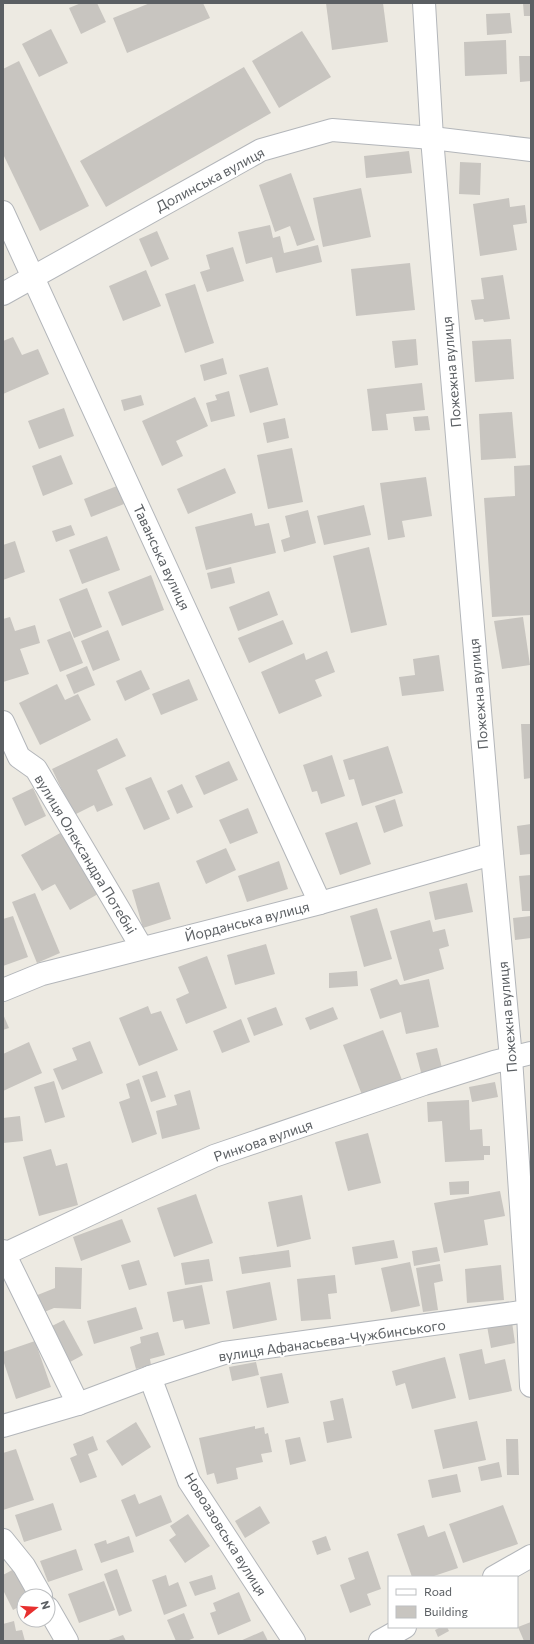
<svg xmlns="http://www.w3.org/2000/svg" width="534" height="1644" font-family="Commissioner,sans-serif">
<style>
.building{fill:#c8c5c0}
.lines{fill:none;stroke-linecap:round;stroke-linejoin:round}
.minor-casing{stroke:#b3b6ba;stroke-width:24}
.minor{stroke:#fff;stroke-width:22}
.labels{text-anchor:middle;dominant-baseline:central;stroke-width:4;stroke-linejoin:round;paint-order:stroke}
.street-label{font-size:14px;fill:#5b5f63;stroke:#fff}
</style>
<rect width="100%" height="100%" fill="#edeae2"/>
<g class="building">
<path d="M81 3H97L106 22 81 34 69 8Z"/>
<path d="M150 3H203L210 18 127 53 113 18Z"/>
<path d="M326 3H383L388 42 332 50Z"/>
<path d="M523 3H531V16H524Z"/>
<path d="M510 13 512 33 487 35 486 14Z"/>
<path d="M51 29 68 63 39 77 22 44Z"/>
<path d="M302 31 331 77 279 108 252 61Z"/>
<path d="M506 40 507 74 465 76 464 42Z"/>
<path d="M519 56H531V81L520 82Z"/>
<path d="M19 61 89 206 40 231 3 154V69Z"/>
<path d="M244 67 271 113 106 207 80 161Z"/>
<path d="M409 151 412 173 366 178 364 156Z"/>
<path d="M460 162 481 163 480 195 459 194Z"/>
<path d="M291 173 315 240 297 246 290 226 275 232 259 185Z"/>
<path d="M361 188 371 237 323 247 313 198Z"/>
<path d="M509 198 510 207 525 205 527 223 513 225 517 250 480 256 473 204Z"/>
<path d="M270 225 273 238 280 236 284 253 318 245 322 262 276 273 272 257 246 264 238 232Z"/>
<path d="M157 231 169 259 151 267 139 239Z"/>
<path d="M233 247 244 281 207 292 200 272 210 269 206 255Z"/>
<path d="M410 263 415 310 356 316 351 269Z"/>
<path d="M146 270 161 306 123 321 109 286Z"/>
<path d="M503 275 510 319 484 322 483 319 475 320 471 300 484 299 481 278Z"/>
<path d="M195 284 214 343 185 353 165 294Z"/>
<path d="M13 337 22 355 38 349 49 374 3 394V341Z"/>
<path d="M416 339 418 365 395 368 392 341Z"/>
<path d="M511 339 514 379 475 382 472 341Z"/>
<path d="M223 358 227 374 204 381 200 365Z"/>
<path d="M268 367 278 405 250 413 239 375Z"/>
<path d="M422 383 425 410 386 414 388 430 372 431 367 389Z"/>
<path d="M229 391 235 416 211 422 206 403 217 400 215 395Z"/>
<path d="M141 395 144 405 124 411 121 400Z"/>
<path d="M195 397 208 426 176 441 183 456 162 466 142 421Z"/>
<path d="M64 408 74 436 39 449 28 421Z"/>
<path d="M512 412 516 458 481 460 479 414Z"/>
<path d="M428 416 430 430 415 431 413 417Z"/>
<path d="M285 418 289 438 267 443 263 423Z"/>
<path d="M292 448 303 502 268 509 257 455Z"/>
<path d="M61 455 73 484 43 496 32 466Z"/>
<path d="M531 465V615L492 617 484 498 515 496 514 466Z"/>
<path d="M225 468 236 493 188 514 177 489Z"/>
<path d="M426 477 432 516 402 521 405 537 388 540 380 483Z"/>
<path d="M117 486 124 504 91 517 84 499Z"/>
<path d="M364 505 371 535 324 545 317 516Z"/>
<path d="M308 510 316 543 284 552 281 540 290 537 285 516Z"/>
<path d="M252 513 255 526 269 523 276 553 206 570 195 527Z"/>
<path d="M71 525 75 535 56 542 52 531Z"/>
<path d="M107 536 120 570 82 584 69 550Z"/>
<path d="M15 541 25 572 3 580V545Z"/>
<path d="M369 547 387 625 351 633 333 556Z"/>
<path d="M231 567 235 583 211 589 207 573Z"/>
<path d="M151 575 164 610 122 626 108 592Z"/>
<path d="M87 588 102 627 74 638 59 599Z"/>
<path d="M269 591 278 615 238 631 229 607Z"/>
<path d="M10 617 15 631 35 625 40 643 20 649 29 674 3 682V619Z"/>
<path d="M523 617 530 665 502 669 494 621Z"/>
<path d="M283 620 293 644 249 663 238 638Z"/>
<path d="M108 630 120 660 93 671 81 641Z"/>
<path d="M70 631 83 663 60 672 47 640Z"/>
<path d="M327 651 335 672 315 680 322 696 279 714 261 672 304 653 306 660Z"/>
<path d="M439 655 444 691 402 696 399 677 415 675 413 659Z"/>
<path d="M87 666 95 685 74 694 66 675Z"/>
<path d="M141 670 150 689 125 701 116 681Z"/>
<path d="M189 679 198 700 161 715 152 694Z"/>
<path d="M57 684 65 700 78 694 91 720 40 745 19 703Z"/>
<path d="M521 724H531V778L524 779Z"/>
<path d="M117 738 126 756 97 770 113 805 97 812 94 805 74 815 52 769Z"/>
<path d="M388 746 403 793 362 806 354 779 349 780 343 760Z"/>
<path d="M332 755 345 796 321 804 317 791 312 792 303 765Z"/>
<path d="M229 761 238 780 204 795 195 776Z"/>
<path d="M151 777 170 819 144 830 125 788Z"/>
<path d="M182 784 193 807 177 814 167 791Z"/>
<path d="M33 788 46 816 25 826 12 798Z"/>
<path d="M395 799 403 826 384 833 375 806Z"/>
<path d="M248 808 258 833 230 844 219 820Z"/>
<path d="M357 822 371 864 340 875 325 833Z"/>
<path d="M531 824V854L520 855 517 826Z"/>
<path d="M62 832 98 894 70 910 55 884 42 891 21 855Z"/>
<path d="M226 848 236 870 206 884 196 861Z"/>
<path d="M279 861 288 889 247 902 238 876Z"/>
<path d="M531 875V911H522L519 876Z"/>
<path d="M159 882 171 919 143 928 132 890Z"/>
<path d="M467 883 473 912 435 920 429 892Z"/>
<path d="M35 893 60 953 37 963 12 902Z"/>
<path d="M377 908 392 959 364 967 350 916Z"/>
<path d="M13 916 28 957 3 966V919Z"/>
<path d="M531 916V938L515 940 513 918Z"/>
<path d="M430 920 433 932 445 929 449 946 439 949 444 969 404 981 390 931Z"/>
<path d="M266 944 275 974 235 985 227 955Z"/>
<path d="M207 956 227 1008 186 1024 176 999 189 993 178 967Z"/>
<path d="M357 971 358 986 329 988V973Z"/>
<path d="M397 979 400 985 429 979 439 1027 406 1034 401 1012 380 1019 370 989Z"/>
<path d="M148 1006 151 1014 161 1011 178 1050 139 1066 119 1018Z"/>
<path d="M276 1007 283 1025 254 1036 247 1018Z"/>
<path d="M333 1007 338 1019 310 1030 305 1018Z"/>
<path d="M3 1014 9 1028 3 1030Z"/>
<path d="M241 1019 250 1042 222 1053 213 1031Z"/>
<path d="M383 1030 402 1080 362 1095 343 1045Z"/>
<path d="M90 1041 103 1073 62 1090 53 1069 77 1060 72 1048Z"/>
<path d="M29 1042 42 1073 3 1091V1054Z"/>
<path d="M437 1048 443 1072 422 1076 416 1053Z"/>
<path d="M157 1071 166 1097 151 1102 142 1076Z"/>
<path d="M139 1079 157 1134 132 1143 119 1102 130 1098 126 1084Z"/>
<path d="M54 1081 65 1117 45 1123 34 1087Z"/>
<path d="M495 1082 498 1097 472 1102 469 1087Z"/>
<path d="M190 1090 200 1129 162 1139 156 1111 177 1105 174 1095Z"/>
<path d="M469 1100 470 1130 482 1129 483 1146H490V1155H484V1160L445 1162 442 1121 428 1122 427 1102Z"/>
<path d="M20 1116 23 1141 3 1143V1118Z"/>
<path d="M368 1133 381 1183 348 1191 335 1142Z"/>
<path d="M51 1149 56 1166 67 1163 78 1205 39 1216 23 1157Z"/>
<path d="M469 1181V1194L450 1195 449 1182Z"/>
<path d="M500 1191 505 1216 484 1220 488 1245 444 1253 434 1203Z"/>
<path d="M196 1194 213 1243 174 1257 157 1208Z"/>
<path d="M302 1195 311 1239 277 1247 268 1202Z"/>
<path d="M122 1219 131 1242 81 1261 73 1237Z"/>
<path d="M394 1240 398 1258 355 1265 352 1247Z"/>
<path d="M437 1247 440 1261 414 1266 412 1251Z"/>
<path d="M289 1250 291 1267 242 1274 239 1257Z"/>
<path d="M209 1259 213 1281 185 1285 181 1263Z"/>
<path d="M139 1260 147 1285 129 1290 121 1265Z"/>
<path d="M410 1262 420 1306 391 1312 381 1268Z"/>
<path d="M440 1264 443 1281 434 1283 438 1310 423 1312 416 1268Z"/>
<path d="M501 1265 504 1300 467 1303 465 1269Z"/>
<path d="M55 1267 82 1268 81 1309 54 1308 42 1313 35 1296 55 1288Z"/>
<path d="M335 1275 337 1293 328 1294 331 1319 301 1321 297 1279Z"/>
<path d="M270 1282 277 1320 233 1329 226 1291Z"/>
<path d="M202 1285 210 1324 185 1329 183 1320 173 1322 167 1292Z"/>
<path d="M136 1307 143 1329 94 1344 87 1321Z"/>
<path d="M64 1320 83 1355 70 1362 50 1327Z"/>
<path d="M512 1322 515 1343 491 1348 487 1326Z"/>
<path d="M158 1332 165 1355 150 1359 151 1365 136 1369 130 1347 141 1343 140 1337Z"/>
<path d="M35 1341 51 1387 16 1399 3 1360V1352Z"/>
<path d="M482 1349 485 1364 505 1359 512 1391 469 1400 459 1354Z"/>
<path d="M445 1357 456 1398 412 1409 405 1383 396 1386 392 1371Z"/>
<path d="M256 1362 259 1375 232 1381 229 1367Z"/>
<path d="M282 1373 289 1403 267 1408 260 1377Z"/>
<path d="M343 1398 352 1438 327 1443 323 1422 334 1420 330 1401Z"/>
<path d="M477 1421 486 1460 443 1469 434 1430Z"/>
<path d="M136 1422 151 1447 122 1466 106 1441Z"/>
<path d="M255 1426V1429L264 1427 265 1434 268 1433 272 1452 261 1454 263 1462 236 1468 238 1479 217 1484 214 1473 207 1475 199 1438Z"/>
<path d="M93 1436 98 1450 88 1454 97 1477 80 1483 70 1458 77 1455 73 1444Z"/>
<path d="M300 1437 306 1461 290 1465 285 1440Z"/>
<path d="M506 1439H518L519 1475H507Z"/>
<path d="M16 1449 34 1500 3 1510V1453Z"/>
<path d="M499 1462 502 1477 481 1481 478 1467Z"/>
<path d="M457 1474 461 1492 432 1498 428 1480Z"/>
<path d="M135 1494 139 1504 161 1495 172 1522 136 1537 121 1500Z"/>
<path d="M53 1503 62 1530 24 1542 15 1515Z"/>
<path d="M503 1505 518 1544 463 1563 449 1524Z"/>
<path d="M260 1506 270 1523 245 1538 235 1521Z"/>
<path d="M188 1514 210 1546 185 1563 169 1540 176 1535 170 1526Z"/>
<path d="M424 1525 428 1537 445 1531 458 1568 431 1577H412L397 1534Z"/>
<path d="M129 1536 134 1552 101 1563 94 1544 106 1540 107 1544Z"/>
<path d="M326 1536 331 1550 317 1555 312 1541Z"/>
<path d="M76 1549 83 1570 48 1582 40 1561Z"/>
<path d="M368 1551 381 1589 367 1594 371 1605 350 1613 340 1585 355 1579 348 1558Z"/>
<path d="M16 1568 30 1596H24V1604L13 1610 3 1590V1575Z"/>
<path d="M117 1569 132 1611 119 1616 104 1574Z"/>
<path d="M166 1575 169 1586 178 1582 187 1606 164 1615 152 1580Z"/>
<path d="M212 1575 216 1589 195 1596 189 1582Z"/>
<path d="M104 1581 115 1610 79 1623 68 1594Z"/>
<path d="M239 1592 251 1621 218 1635 210 1613 216 1611 213 1603Z"/>
<path d="M184 1613 194 1638 187 1641H176L167 1620Z"/>
<path d="M14 1621 16 1631 22 1630 25 1641H3V1624Z"/>
<path d="M531 1622V1641H524L518 1627Z"/>
<path d="M441 1627H447L449 1631 438 1637 435 1630Z"/>
<path d="M263 1631 268 1641H240Z"/>
<path d="M123 1635 126 1641H106Z"/>
</g>
<g class="lines">
<g class="minor-casing">
<g id="minor">
<path d="M424 3 432 138 492 854 511 1058 528 1311 531 1386"/>
<path d="M3 212 320 903"/>
<path d="M3 294 261 150 332 130 432 138 531 150"/>
<path d="M3 722 19 757 36 769 142 948"/>
<path d="M3 990 42 974 320 903 492 854"/>
<path d="M3 1251 78 1404"/>
<path d="M5 1254 214 1156 424 1084 494 1062 531 1053"/>
<path d="M150 1377 189 1481 294 1641"/>
<path d="M3 1426 78 1404 150 1377 224 1353 528 1311"/>
<path d="M3 1540 24 1566 41 1596"/>
<path d="M494 1577 531 1556"/>
<path d="M48 1608 67 1641"/>
<path d="M380 1641 405 1627"/>
</g>
</g>
<use href="#minor" class="minor"/>
</g>
<g class="labels">
<g class="street-label">
<text transform="translate(210 179) rotate(-28)">Долинська вулиця</text>
<text transform="translate(451 372) rotate(-95)">Пожежна вулиця</text>
<text transform="translate(162 557) rotate(65)">Таванська вулиця</text>
<text transform="translate(478 694) rotate(-95)">Пожежна вулиця</text>
<text transform="translate(86 854) rotate(59)">вулиця Олександра Потебні</text>
<text transform="translate(247 921) rotate(-14)">Йорданська вулиця</text>
<text transform="translate(507 1017) rotate(-95)">Пожежна вулиця</text>
<text transform="translate(263 1140) rotate(-19)">Ринкова вулиця</text>
<text transform="translate(332 1340) rotate(-8)">вулиця Афанасьєва-Чужбинського</text>
<text transform="translate(226 1534) rotate(58)">Новоазовська вулиця</text>
</g>
</g>
<rect width="534" height="1644" fill="none" stroke="#5b5f63" stroke-width="8"/>
<rect x="388" y="1576" width="130" height="52" fill="#ffffff" stroke="#bdbfc1"/>
<rect x="396" y="1589" width="20" height="6" fill="#ffffff" stroke="#bdbfc1"/>
<text x="424" y="1596" font-size="12" fill="#5b5f63">Road</text>
<rect x="396" y="1606" width="20" height="12" fill="#c8c5c0" stroke="#bdbfc1"/>
<text x="424" y="1616" font-size="12" fill="#5b5f63">Building</text>
<g transform="translate(36 1608) rotate(73)"><circle r="19" fill="#ffffff" stroke="#bdbfc1"/>
<path d="M0-3L7 15L0 10L-7 15Z" fill="#e7302f"/>
<text y="-6" font-size="11" font-weight="bold" text-anchor="middle" fill="#5b5f63">N</text>
</g>
</svg>
